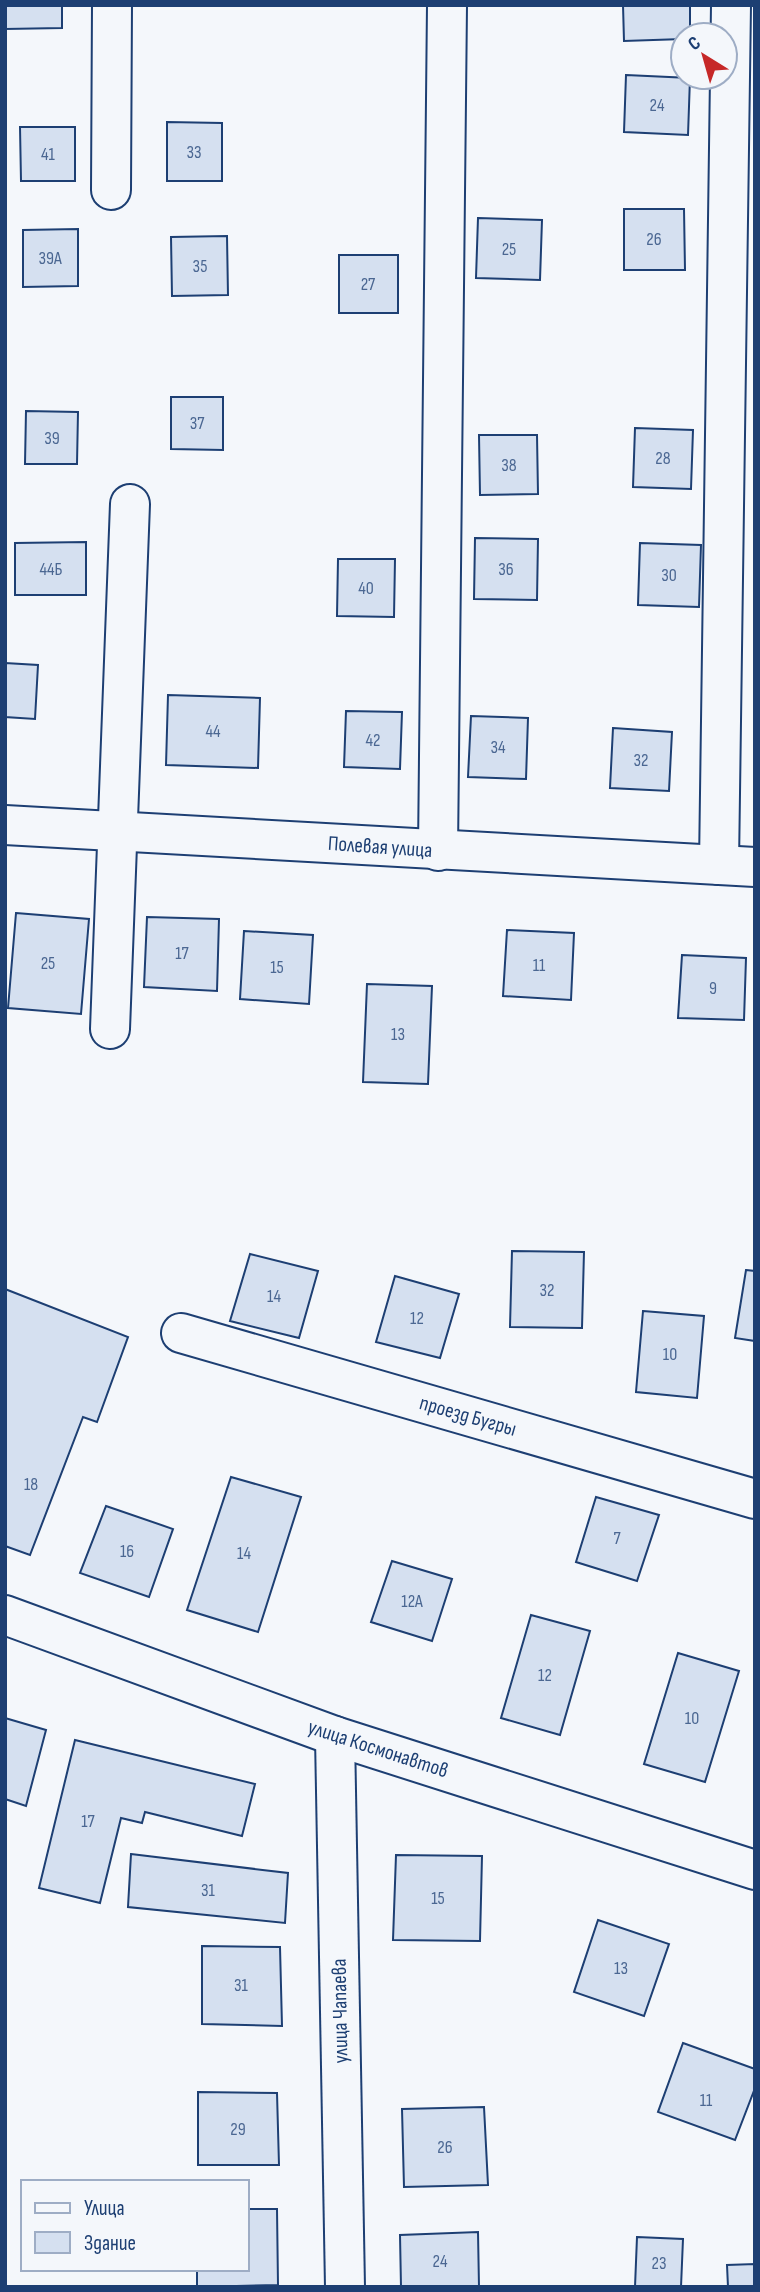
<svg xmlns="http://www.w3.org/2000/svg" width="760" height="2292" font-family="'Sofia Sans Condensed',sans-serif">
<style>
.building{fill:#d5e0f0;stroke:#1d3f73;stroke-width:2}
.lines{fill:none;stroke-linecap:round;stroke-linejoin:round}
.minor-casing{stroke:#1d3f73;stroke-width:42}
.minor{stroke:#f4f7fb;stroke-width:38}
.labels{text-anchor:middle;dominant-baseline:central;stroke-width:5;stroke-linejoin:round;paint-order:stroke}
.number-label{font-size:18px;fill:#4b6792}
.street-label{font-size:21px;fill:#1d3f73;stroke:#f4f7fb}
</style>
<rect width="100%" height="100%" fill="#f4f7fb"/>
<g class="building">
<path d="M5 5H62V28L5 29Z"/>
<path d="M623 5H690V35H683V39L624 41Z"/>
<path d="M626 75 690 78 688 135 624 132Z"/>
<path d="M167 122 222 123V181H167Z"/>
<path d="M20 127H75V181H21Z"/>
<path d="M624 209H684L685 270H624Z"/>
<path d="M478 218 542 220 540 280 476 278Z"/>
<path d="M78 229V286L23 287V230Z"/>
<path d="M227 236 228 295 172 296 171 237Z"/>
<rect x="339" y="255" width="59" height="58"/>
<path d="M171 397H223V450L171 449Z"/>
<path d="M26 411 78 412 77 464H25Z"/>
<path d="M635 428 693 430 691 489 633 487Z"/>
<path d="M479 435H537L538 494 480 495Z"/>
<path d="M475 538 538 539 537 600 474 599Z"/>
<path d="M86 542V595H15V543Z"/>
<path d="M640 543 701 545 699 607 638 605Z"/>
<path d="M338 559H395L394 617 337 616Z"/>
<path d="M5 663 38 665 35 719 5 717Z"/>
<path d="M168 695 260 698 258 768 166 765Z"/>
<path d="M346 711 402 712 400 769 344 767Z"/>
<path d="M471 716 528 718 526 779 468 777Z"/>
<path d="M613 728 672 732 669 791 610 788Z"/>
<path d="M16 913 89 919 81 1014 8 1008Z"/>
<path d="M147 917 219 919 217 991 144 987Z"/>
<path d="M507 930 574 933 571 1000 503 996Z"/>
<path d="M244 931 313 935 309 1004 240 999Z"/>
<path d="M682 955 746 958 744 1020 678 1018Z"/>
<path d="M367 984 432 986 428 1084 363 1082Z"/>
<path d="M512 1251 584 1252 582 1328 510 1327Z"/>
<path d="M250 1254 318 1271 299 1338 230 1321Z"/>
<path d="M746 1270 755 1271V1341L735 1338Z"/>
<path d="M395 1276 459 1294 440 1358 376 1342Z"/>
<path d="M5 1289 128 1337 97 1422 83 1417 30 1555 5 1546Z"/>
<path d="M643 1311 704 1316 697 1398 636 1392Z"/>
<path d="M231 1477 301 1497 258 1632 187 1610Z"/>
<path d="M596 1497 659 1515 637 1581 576 1562Z"/>
<path d="M106 1506 173 1529 149 1597 80 1573Z"/>
<path d="M392 1561 452 1579 432 1641 371 1622Z"/>
<path d="M531 1615 590 1631 560 1735 501 1718Z"/>
<path d="M678 1653 739 1671 705 1782 644 1764Z"/>
<path d="M5 1718 46 1730 26 1806 5 1799Z"/>
<path d="M75 1740 255 1784 242 1836 145 1812 142 1823 121 1818 100 1903 39 1888Z"/>
<path d="M131 1854 288 1873 285 1923 128 1907Z"/>
<path d="M396 1855 482 1856 480 1941 393 1940Z"/>
<path d="M598 1920 669 1944 644 2016 574 1992Z"/>
<path d="M202 1946 280 1947 282 2026 202 2024Z"/>
<path d="M683 2043 755 2069V2088L735 2140 658 2112Z"/>
<path d="M198 2092 277 2093 279 2165H198Z"/>
<path d="M484 2107 488 2185 404 2187 402 2109Z"/>
<path d="M247 2209H277L278 2285 197 2287V2269H247Z"/>
<path d="M478 2232 479 2287H401L400 2235Z"/>
<path d="M637 2237 683 2239 681 2287H635Z"/>
<path d="M755 2264V2287H728L727 2265Z"/>
</g>
<g class="lines">
<g class="minor-casing">
<g id="minor">
<path d="M111 190 112 5"/>
<path d="M5 825 755 867"/>
<path d="M438 851 447 5"/>
<path d="M719 865 731 5"/>
<path d="M110 1029 130 504"/>
<path d="M181 1333 755 1499"/>
<path d="M5 1615 335 1736 755 1870"/>
<path d="M335 1736 345 2287"/>
</g>
</g>
<use href="#minor" class="minor"/>
</g>
<g class="labels">
<g class="number-label">
<text x="657" y="105">24</text>
<text x="194" y="152">33</text>
<text x="48" y="154">41</text>
<text x="654" y="239">26</text>
<text x="509" y="249">25</text>
<text x="50" y="258">39А</text>
<text x="200" y="266">35</text>
<text x="368" y="284">27</text>
<text x="197" y="423">37</text>
<text x="52" y="438">39</text>
<text x="663" y="458">28</text>
<text x="509" y="465">38</text>
<text x="51" y="569">44Б</text>
<text x="506" y="569">36</text>
<text x="669" y="575">30</text>
<text x="366" y="588">40</text>
<text x="213" y="731">44</text>
<text x="373" y="740">42</text>
<text x="498" y="747">34</text>
<text x="641" y="760">32</text>
<text x="182" y="953">17</text>
<text x="48" y="963">25</text>
<text x="539" y="965">11</text>
<text x="277" y="967">15</text>
<text x="713" y="988">9</text>
<text x="398" y="1034">13</text>
<text x="547" y="1290">32</text>
<text x="274" y="1296">14</text>
<text x="417" y="1318">12</text>
<text x="670" y="1354">10</text>
<text x="31" y="1484">18</text>
<text x="617" y="1538">7</text>
<text x="127" y="1551">16</text>
<text x="244" y="1553">14</text>
<text x="412" y="1601">12А</text>
<text x="545" y="1675">12</text>
<text x="692" y="1718">10</text>
<text x="88" y="1821">17</text>
<text x="208" y="1890">31</text>
<text x="438" y="1898">15</text>
<text x="621" y="1968">13</text>
<text x="241" y="1985">31</text>
<text x="706" y="2100">11</text>
<text x="238" y="2129">29</text>
<text x="445" y="2147">26</text>
<text x="440" y="2261">24</text>
<text x="659" y="2263">23</text>
</g>
<g class="street-label">
<text transform="translate(380 847) rotate(4)">Полевая улица</text>
<text transform="translate(468 1416) rotate(16)">проезд Бугры</text>
<text transform="translate(378 1749) rotate(18)">улица Космонавтов</text>
<text transform="translate(340 2011) rotate(-91)">улица Чапаева</text>
</g>
</g>
<rect width="760" height="2292" fill="none" stroke="#1d3f73" stroke-width="14"/>
<rect x="21" y="2180" width="228" height="91" fill="#f4f7fb" stroke="#9eadc5" stroke-width="2"/>
<rect x="35" y="2203" width="35" height="10" fill="#f4f7fb" stroke="#9eadc5" stroke-width="2"/>
<text x="84" y="2215" font-size="21" fill="#1d3f73">Улица</text>
<rect x="35" y="2232" width="35" height="21" fill="#d5e0f0" stroke="#9eadc5" stroke-width="2"/>
<text x="84" y="2250" font-size="21" fill="#1d3f73">Здание</text>
<g transform="translate(704 56) rotate(323)"><circle r="33" fill="#f4f7fb" stroke="#9eadc5" stroke-width="2"/>
<path d="M0-5L12 26L0 18L-12 26Z" fill="#c62828"/>
<text y="-10" font-size="19" font-weight="bold" text-anchor="middle" fill="#1d3f73">С</text>
</g>
</svg>
